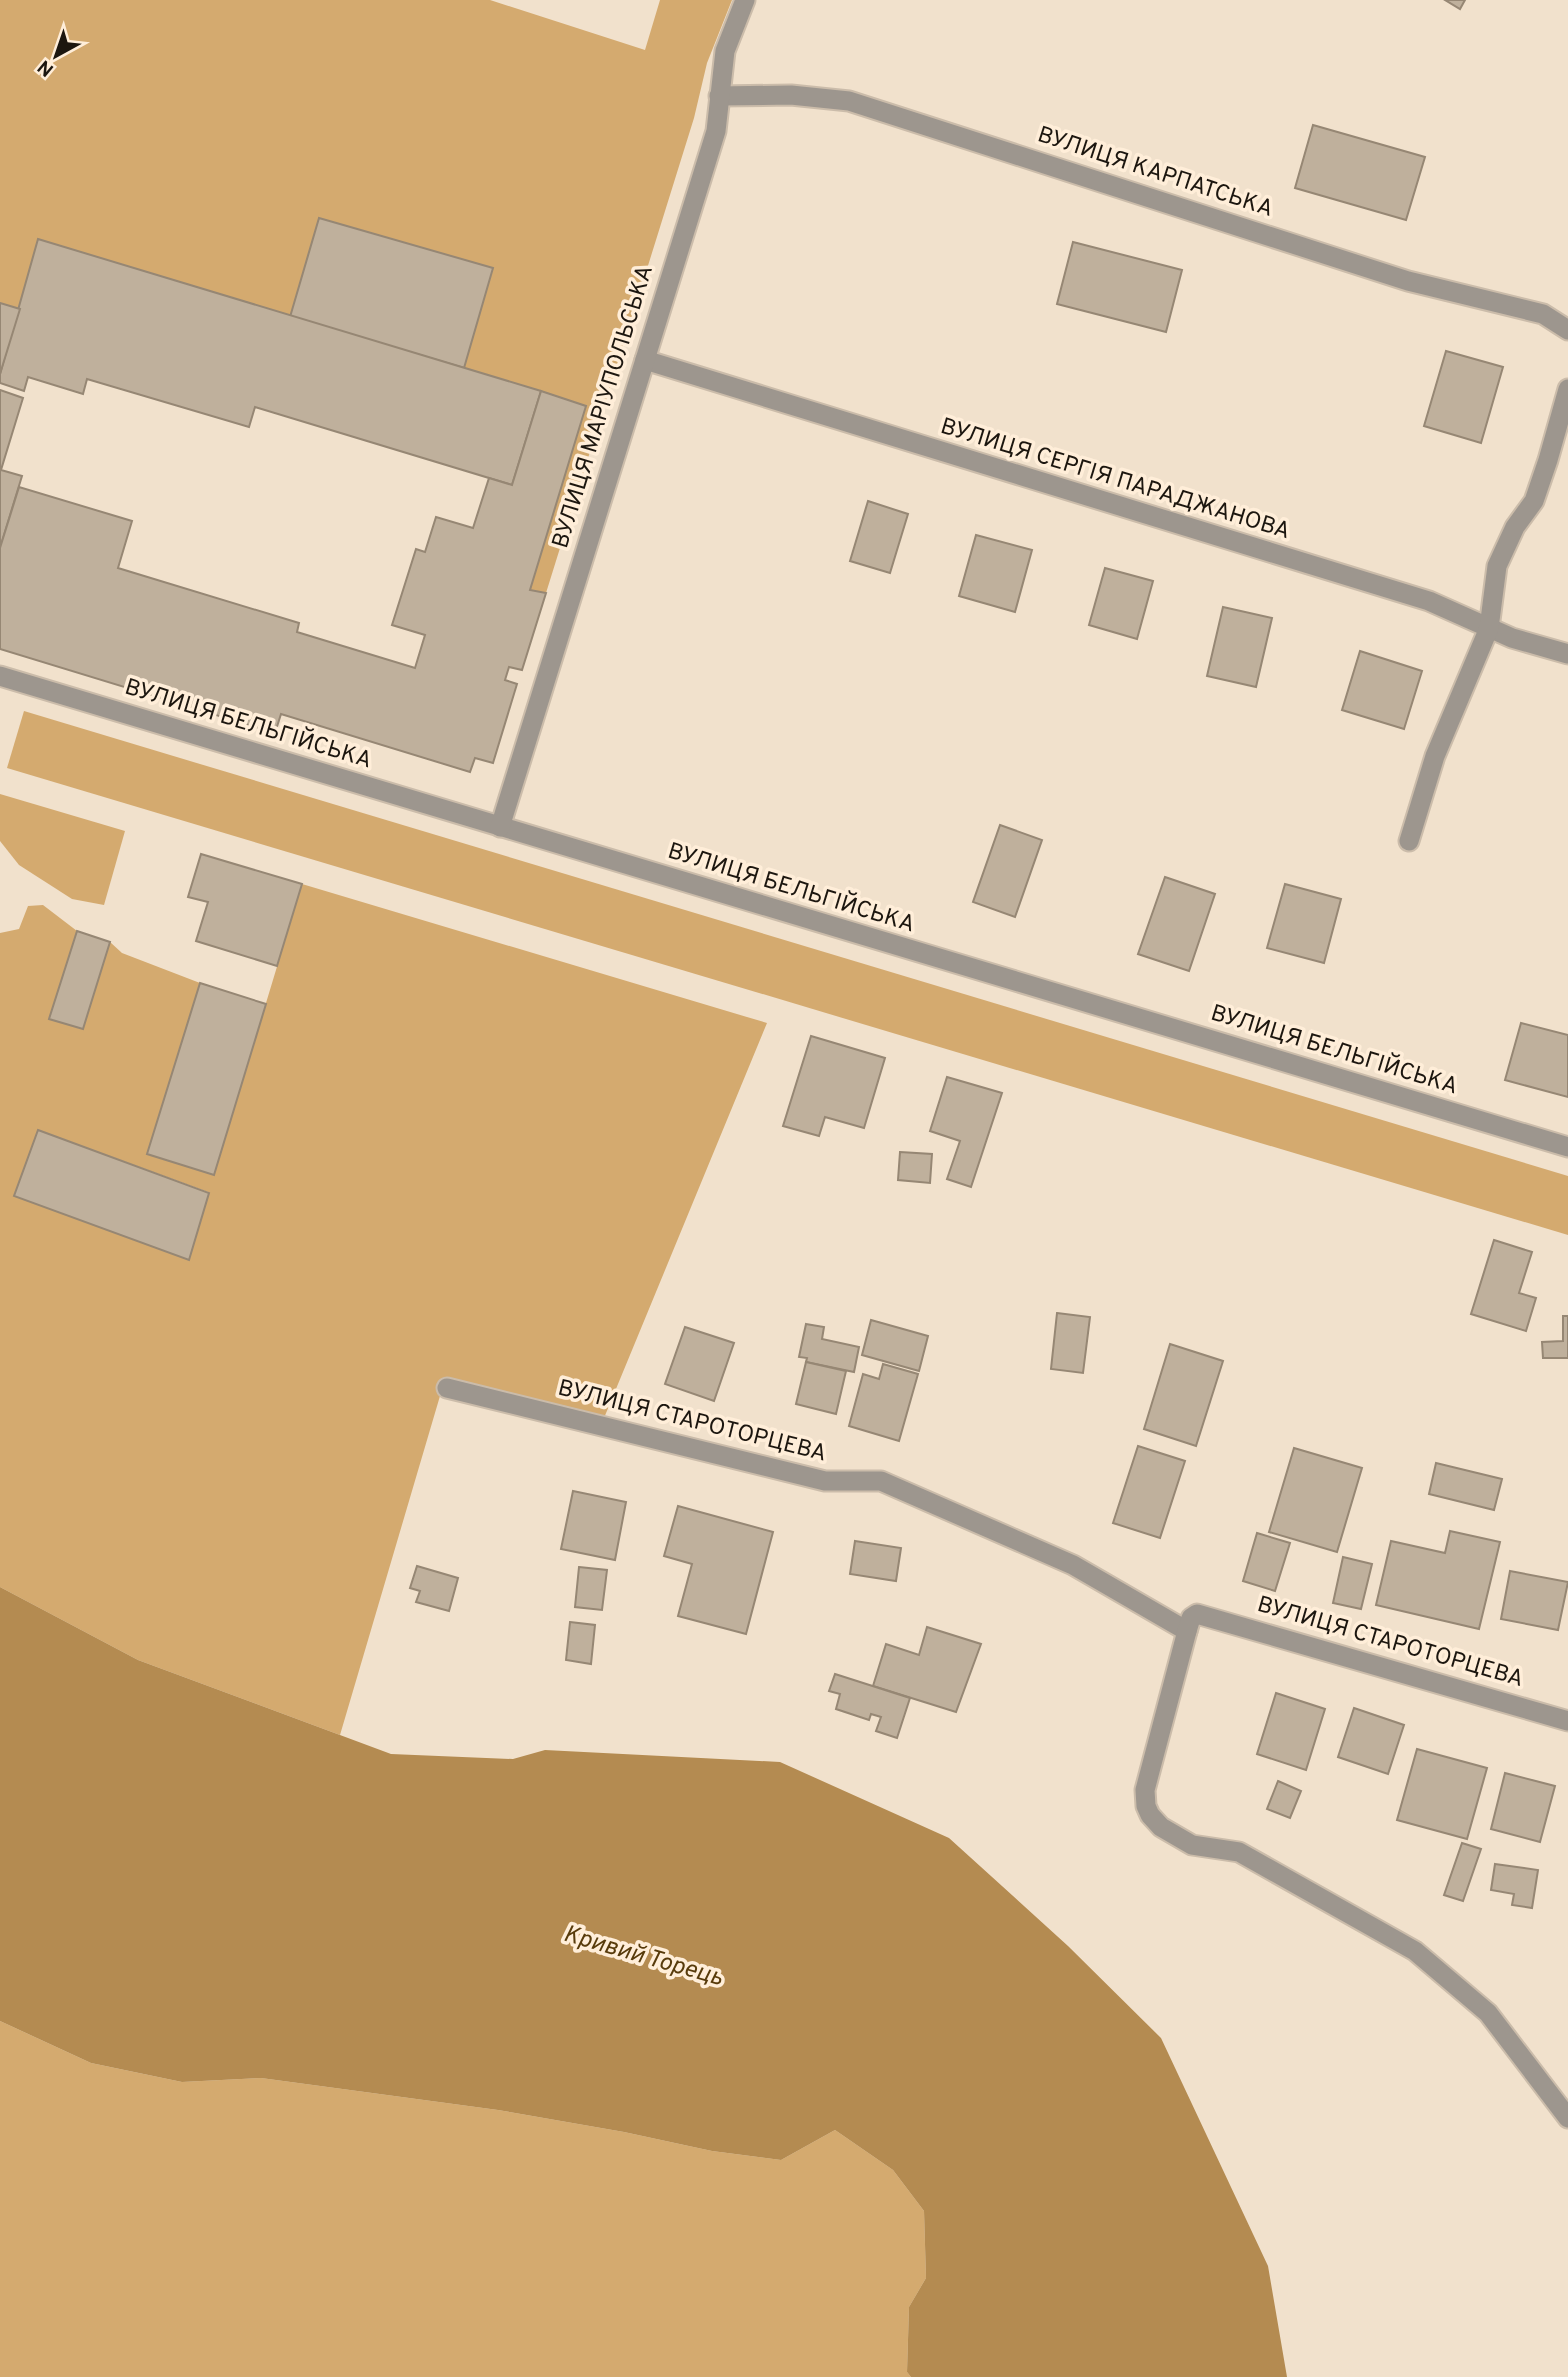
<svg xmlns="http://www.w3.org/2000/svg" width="1568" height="2377" font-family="Overpass,sans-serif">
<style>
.green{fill:#d4aa6f;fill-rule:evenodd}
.water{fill:#b48b51}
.building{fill:#bfb09c;stroke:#968774;stroke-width:2}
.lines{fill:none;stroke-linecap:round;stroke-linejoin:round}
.minor-casing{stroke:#cbbcaa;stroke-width:23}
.minor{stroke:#9d968e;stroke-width:19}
.labels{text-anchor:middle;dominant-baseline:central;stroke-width:7;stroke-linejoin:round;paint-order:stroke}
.street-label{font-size:23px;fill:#1c160f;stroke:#ffeed9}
.water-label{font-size:24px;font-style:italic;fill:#583b0b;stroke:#ffeed9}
</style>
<rect width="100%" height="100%" fill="#f1e1cc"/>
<g class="green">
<path d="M0 0H490L645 50 660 0H732L707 63 694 118 546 593 530 590 586 406 464 368 493 268 319 218 290 317 20 309 0 303Z"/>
<path d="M24 711 1568 1176V1235L7 768Z"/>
<path d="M0 794 125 831 104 905 72 899 19 865 0 841Z"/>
<path d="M302 884 767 1023 604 1418 445 1379 340 1735 138 1660 0 1587V933L19 929 28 906 43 905 77 931 49 1019 83 1029 110 942 122 953 200 983 147 1154 214 1175ZM38 1130 208 1192 189 1259 14 1195Z"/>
<path d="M0 2021 91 2063 182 2082 261 2078 498 2110 624 2132 712 2151 781 2160 835 2130 893 2170 924 2211 926 2278 909 2307 907 2372 911 2377H0Z"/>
</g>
<path class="water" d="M0 1587 138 1660 391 1754 513 1759 545 1750 780 1762 949 1838 1068 1946 1161 2038 1268 2266 1287 2377H911L907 2372 909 2307 926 2278 924 2211 893 2170 835 2130 781 2160 712 2151 624 2132 498 2110 261 2078 182 2082 91 2063 0 2021Z"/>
<g class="building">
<path d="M1445 0H1465L1460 9Z"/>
<path d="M1313 125 1425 157 1406 220 1295 188Z"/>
<path d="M319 218 493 268 464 368 290 317Z"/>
<path d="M38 239 541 391 512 485 255 407 249 427 87 379 83 394 28 377 24 391 0 383V374Z"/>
<path d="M1073 242 1182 270 1166 332 1057 304Z"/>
<path d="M0 303 20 309 0 374Z"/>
<path d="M1446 351 1503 367 1481 443 1424 426Z"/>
<path d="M0 390 23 398 1 470 22 476 0 548Z"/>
<path d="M541 391 586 406 530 590 546 593 522 670 509 667 505 680 517 684 493 763 475 758 470 772 281 714 275 733 0 649V548L19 487 132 521 118 568 299 623 297 632 415 668 425 635 392 625 416 549 425 552 436 517 473 528 489 478 512 485Z"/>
<path d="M868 501 908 514 890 573 850 561Z"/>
<path d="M976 535 1032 550 1015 612 959 596Z"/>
<path d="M1105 568 1153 581 1137 639 1089 625Z"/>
<path d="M1223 607 1272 618 1256 687 1207 676Z"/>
<path d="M1360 651 1422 671 1404 729 1342 710Z"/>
<path d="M1000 825 1042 840 1015 917 973 902Z"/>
<path d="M201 854 302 884 277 966 196 941 208 902 188 897Z"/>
<path d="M1165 877 1215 894 1189 971 1138 954Z"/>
<path d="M1285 884 1341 899 1324 963 1267 948Z"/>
<path d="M77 931 110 942 83 1029 49 1019Z"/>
<path d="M200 983 266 1004 214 1175 147 1154Z"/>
<path d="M1521 1023 1568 1035V1097L1505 1080Z"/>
<path d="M811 1036 885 1058 864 1128 825 1117 819 1136 783 1126Z"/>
<path d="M947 1077 1002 1093 971 1187 947 1179 960 1141 930 1131Z"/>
<path d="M38 1130 209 1193 189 1260 14 1196Z"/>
<path d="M900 1152 932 1154 930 1183 898 1180Z"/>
<path d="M1494 1240 1532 1252 1519 1293 1536 1298 1526 1331 1471 1314Z"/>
<path d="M1057 1313 1090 1317 1083 1373 1051 1369Z"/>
<path d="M1563 1316H1568V1358H1543L1542 1342 1563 1341Z"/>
<path d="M871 1320 928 1336 919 1371 862 1355Z"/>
<path d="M806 1324 824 1327 822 1339 859 1347 854 1372 806 1362 807 1358 799 1357Z"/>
<path d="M685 1327 734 1343 714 1401 665 1384Z"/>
<path d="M1170 1344 1223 1361 1196 1446 1144 1429Z"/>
<path d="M806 1362 846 1371 836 1414 796 1404Z"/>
<path d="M883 1364 918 1374 899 1441 849 1426 863 1374 879 1379Z"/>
<path d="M1138 1446 1185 1461 1160 1538 1113 1523Z"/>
<path d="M1294 1448 1362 1468 1337 1552 1269 1532Z"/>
<path d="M1436 1463 1502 1479 1494 1510 1429 1494Z"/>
<path d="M573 1491 626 1502 615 1560 561 1549Z"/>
<path d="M678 1506 773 1532 746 1634 678 1616 692 1564 664 1556Z"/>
<path d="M1450 1531 1500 1542 1479 1629 1376 1605 1391 1541 1445 1553Z"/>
<path d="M1257 1533 1290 1543 1275 1591 1243 1581Z"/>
<path d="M855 1541 901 1548 896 1581 850 1574Z"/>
<path d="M1343 1557 1372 1564 1361 1609 1333 1603Z"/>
<path d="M417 1566 458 1578 449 1611 416 1602 420 1591 410 1588Z"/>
<path d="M579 1567 607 1570 602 1610 575 1607Z"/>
<path d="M1510 1571 1568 1582 1558 1630 1501 1619Z"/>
<path d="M570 1622 595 1625 591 1664 566 1660Z"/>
<path d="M927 1627 981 1644 956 1712 873 1686 886 1644 919 1655Z"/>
<path d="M835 1674 910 1698 897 1738 876 1731 881 1717 871 1714 869 1720 836 1709 840 1694 829 1691Z"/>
<path d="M1276 1693 1325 1709 1306 1770 1257 1754Z"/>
<path d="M1354 1708 1404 1725 1388 1774 1338 1757Z"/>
<path d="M1417 1749 1487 1768 1467 1839 1397 1820Z"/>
<path d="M1505 1773 1555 1786 1540 1842 1491 1829Z"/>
<path d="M1278 1781 1301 1791 1290 1818 1267 1809Z"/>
<path d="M1462 1843 1481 1849 1463 1901 1444 1895Z"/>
<path d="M1495 1864 1538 1870 1532 1908 1512 1905 1514 1894 1491 1890Z"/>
</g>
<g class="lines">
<g class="minor-casing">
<g id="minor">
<path d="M719 96 791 95 849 101 1408 281 1543 314 1568 330"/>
<path d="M645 360 1429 601 1512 638 1568 654"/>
<path d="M0 676 1568 1147"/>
<path d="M500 827 716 131 725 51 745 0"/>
<path d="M1409 841 1435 756 1489 628 1497 566 1515 527 1534 501 1548 460 1568 389"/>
<path d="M447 1388 825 1481H881L1073 1565 1187 1631"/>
<path d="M1568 1721 1197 1614 1191 1618 1187 1631 1145 1790 1146 1806 1150 1815 1161 1827 1192 1845 1239 1852 1415 1951 1488 2013 1568 2118"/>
</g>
</g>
<use href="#minor" class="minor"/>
</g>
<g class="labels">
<g class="street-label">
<text transform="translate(1155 173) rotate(18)">ВУЛИЦЯ КАРПАТСЬКА</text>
<text transform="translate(604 407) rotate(-73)">ВУЛИЦЯ МАРІУПОЛЬСЬКА</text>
<text transform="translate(1115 480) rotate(17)">ВУЛИЦЯ СЕРГІЯ ПАРАДЖАНОВА</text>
<text transform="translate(248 725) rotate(17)">ВУЛИЦЯ БЕЛЬГІЙСЬКА</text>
<text transform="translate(791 889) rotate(17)">ВУЛИЦЯ БЕЛЬГІЙСЬКА</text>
<text transform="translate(1334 1051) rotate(17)">ВУЛИЦЯ БЕЛЬГІЙСЬКА</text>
<text transform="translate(692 1422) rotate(14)">ВУЛИЦЯ СТАРОТОРЦЕВА</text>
<text transform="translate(1390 1643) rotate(16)">ВУЛИЦЯ СТАРОТОРЦЕВА</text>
</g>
<g class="water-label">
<text transform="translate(643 1957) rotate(16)">Кривий Торець</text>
</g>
</g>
<g transform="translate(56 56) rotate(220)" stroke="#ffeed9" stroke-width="5" paint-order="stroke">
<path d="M0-5L12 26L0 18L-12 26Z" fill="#1c160f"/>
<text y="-10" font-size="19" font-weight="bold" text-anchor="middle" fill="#1c160f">N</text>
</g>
</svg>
